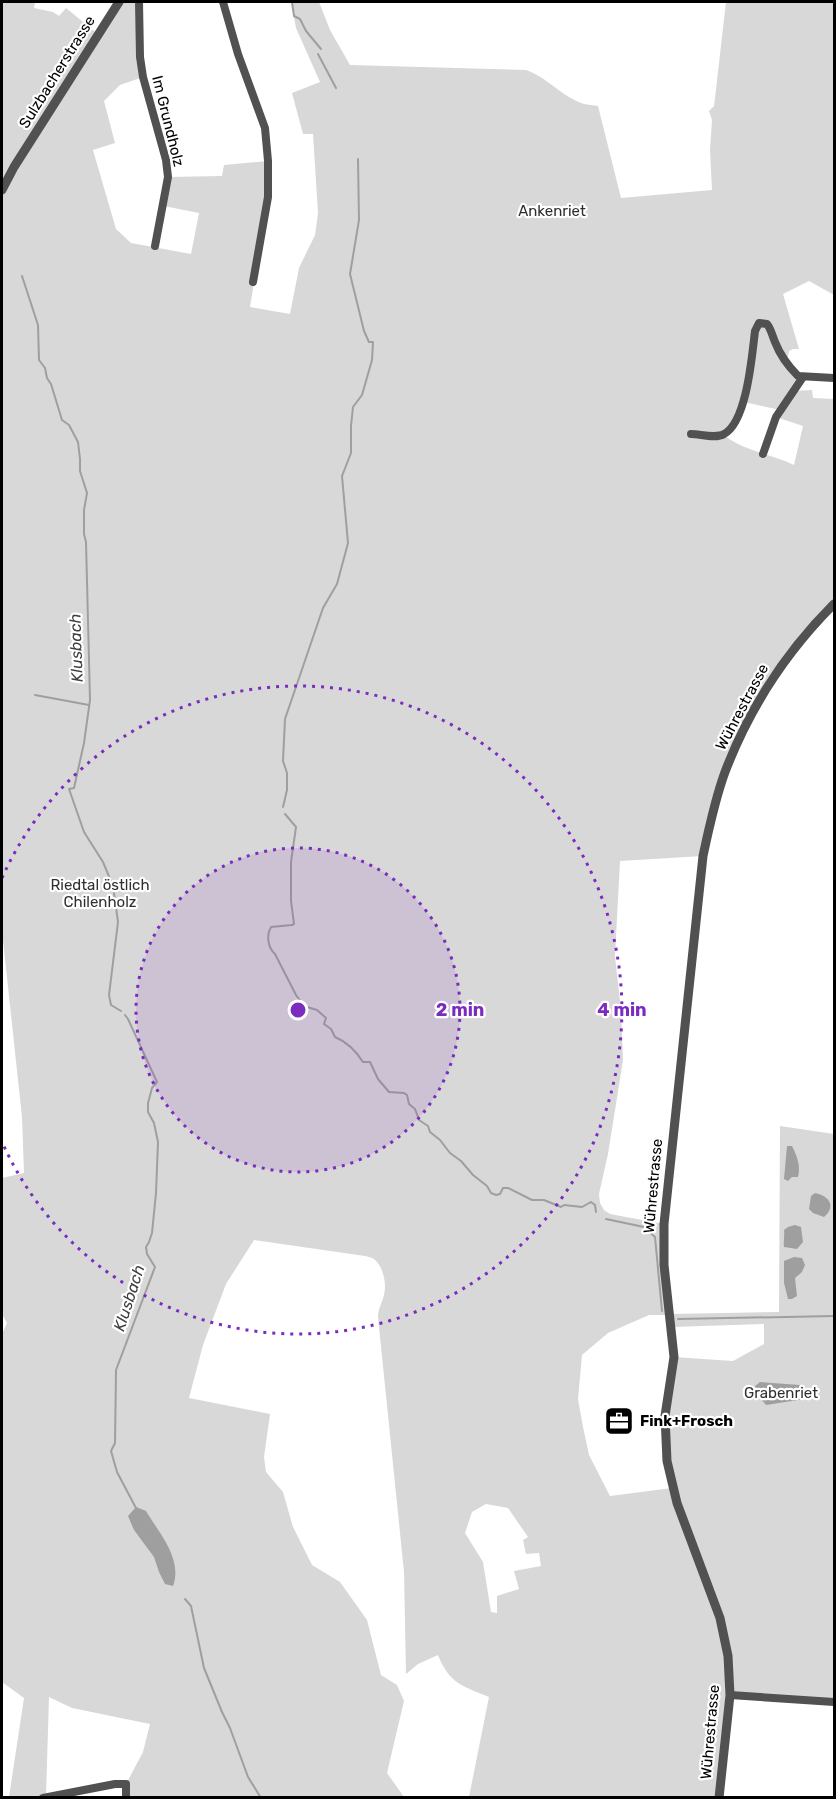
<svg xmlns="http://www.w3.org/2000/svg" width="836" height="1799" font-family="Rubik,sans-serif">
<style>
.green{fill:#d8d8d8;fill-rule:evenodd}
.water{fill:#9f9f9f}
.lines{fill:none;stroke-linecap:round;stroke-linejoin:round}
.stream{stroke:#9f9f9f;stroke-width:2}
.minor{stroke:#515151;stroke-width:8}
.tertiary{stroke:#515151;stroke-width:9}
.ring{fill:none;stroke:#7b2cbf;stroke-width:3;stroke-dasharray:3 6}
.labels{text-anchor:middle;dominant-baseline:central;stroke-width:4.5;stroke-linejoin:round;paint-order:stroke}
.street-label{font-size:15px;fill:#000;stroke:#fff}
.park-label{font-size:15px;fill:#2f2f2f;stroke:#fff}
.poi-label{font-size:15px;font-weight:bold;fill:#000;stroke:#fff;text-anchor:start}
.water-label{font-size:16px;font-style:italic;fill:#404040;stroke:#fff}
.centre{fill:#7b2cbf;stroke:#fff;stroke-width:3}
.ring-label{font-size:18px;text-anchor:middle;font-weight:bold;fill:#7b2cbf;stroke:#fff;stroke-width:4.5;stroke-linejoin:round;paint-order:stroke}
</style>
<rect width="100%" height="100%" fill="#fff"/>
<path class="green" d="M2 2H35L34 8 53 12 59 16 66 8 99 35 119 2H139L143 77 120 85 104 101 115 143 93 150 116 229 131 243 191 254 199 213 164 206 168 177 222 176 224 165 268 161V197L250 307 290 314 299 268 315 235 318 213 313 134H303L292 93 320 82 296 28 291 2H319L330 30 350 65 526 70C547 77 562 97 584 104 588 105 593 105 598 106L621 198 712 190 710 150 712 120 709 111 714 106 715 98 726 2H834V295L809 281 783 294 799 349H793L789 351 787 362 798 376 795 391 812 390 813 398 834 399V604L782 665 725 772 703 856 620 861 615 956 621 1010 623 1060 608 1154 599 1194 600 1203 604 1210 610 1214 664 1224 670 1314 779 1312 780 1126 834 1134V1702L730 1695 719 1797H469L489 1697C462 1686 449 1683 438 1655L418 1664 406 1674 404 1572 378 1317C378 1309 382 1303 384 1295 387 1284 383 1266 374 1259 371 1257 368 1257 365 1256L254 1240 226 1284 203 1345 189 1398 270 1414 264 1457 266 1472 283 1492 293 1527 312 1565 340 1582 367 1620 381 1675 397 1685 404 1701 387 1773 404 1797 192 1798 191 1796 126 1797V1784L143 1752 150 1724 72 1708 49 1697 46 1796 61 1797H9L24 1698 2 1682V1334L7 1323 2 1314V1178L24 1173 22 1117 2 931ZM744 402 780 410 776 417 803 426 794 465C772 454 743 451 724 435ZM649 1315H670L672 1327 764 1324V1344L733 1361 674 1357 665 1432 672 1488 610 1496 589 1455 583 1427 578 1399 582 1355 608 1333ZM486 1504 508 1508 528 1537 523 1540 526 1554 539 1553 541 1566 514 1571 519 1589 497 1596V1613L491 1612 483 1562 465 1533 472 1512Z"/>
<g class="water">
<path d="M787 1146H792C797 1156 801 1166 798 1177H792L788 1181 784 1179Z"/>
<path d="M815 1193C830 1196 836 1207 824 1217L813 1213 809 1209 811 1196Z"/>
<path d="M795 1225 801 1227 803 1242 797 1249 784 1247C783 1241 785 1236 784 1230L788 1227Z"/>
<path d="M794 1257 802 1258 805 1265 802 1272 795 1278 797 1296 792 1299H788L784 1283V1261Z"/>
<path d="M760 1382 800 1385 803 1388 805 1399 766 1405 760 1398 755 1386Z"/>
<path d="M136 1507 146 1511C159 1533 183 1559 173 1586L165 1584 159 1572 154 1557 134 1530 128 1516Z"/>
</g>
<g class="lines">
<g class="stream">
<path d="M292 2 294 16 300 19 306 31 321 49"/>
<path d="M318 54 336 88"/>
<path d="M22 276 38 325 39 360 45 368 47 378 51 384 62 420 69 425 78 442 80 459V471L87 493 84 510V534L86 542 90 700 84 743 74 788 69 789 84 832 103 862 113 886 118 922 109 995 111 1005 121 1011"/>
<path d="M35 695 89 705"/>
<path d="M283 807 287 790V773L283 761 285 719 323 608 337 584 348 543 342 476 351 453V426L353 407 362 395 372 360 373 342H369L364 331 350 274 359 220 358 159"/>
<path d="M285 814 296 827 291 862V901L294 924 292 925 271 927C266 935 268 948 275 954L296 995 304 1006 317 1010 326 1018 324 1024 331 1029 335 1037C347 1042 356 1051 363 1062H370L378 1079 389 1092 404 1093 407 1095 409 1104 415 1109 419 1120 428 1126 430 1132 440 1140 450 1153 461 1161 473 1175 487 1186 491 1193 496 1195 500 1194 503 1188H508L532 1200H544L561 1207 564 1205 582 1207 591 1202 595 1205 596 1212"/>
<path d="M125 1015 128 1019 157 1082 152 1088 148 1103V1112L154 1123 158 1142 156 1193 152 1233 149 1242 146 1247 147 1254 155 1267 116 1370 115 1443 111 1451 117 1472 137 1510"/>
<path d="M606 1219 644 1227 655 1237 662 1311"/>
<path d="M678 1319 834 1316"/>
<path d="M185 1599 191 1606 204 1668 222 1712 230 1728 248 1777 261 1798"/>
</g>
<g class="minor">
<path d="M139 2 140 57 143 77 166 160 168 177 155 246"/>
<path d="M223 2 238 54 265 128 268 161V197L253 282"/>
<path d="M691 434C700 434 716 439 724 434 747 422 752 355 755 331L759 323 767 324C771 329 772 335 775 342 780 355 789 367 798 376L834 378"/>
<path d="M763 454 776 417 803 377"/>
<path d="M730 1695 834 1702"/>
<path d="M43 1798 115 1784H126V1798"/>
</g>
<g class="tertiary">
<path d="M2 190 14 167 119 2"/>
<path d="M719 1798 730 1695 728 1656 720 1618 677 1503 667 1461 665 1416 674 1357 664 1265V1224L703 856C709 828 715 799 725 772 749 709 787 651 834 604"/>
</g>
</g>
<circle cx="298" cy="1010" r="162" fill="#7b2cbf" fill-opacity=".12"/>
<g class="ring">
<circle cx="298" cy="1010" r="162"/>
<path d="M2 878A324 324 0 1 1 2 1142"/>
</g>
<defs>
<g id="office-square" transform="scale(1.5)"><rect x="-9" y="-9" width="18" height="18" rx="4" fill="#000" stroke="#fff"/><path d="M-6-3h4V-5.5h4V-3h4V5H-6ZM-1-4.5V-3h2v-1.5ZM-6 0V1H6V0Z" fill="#fff"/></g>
</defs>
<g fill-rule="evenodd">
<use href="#office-square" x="619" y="1421"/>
</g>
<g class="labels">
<g class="street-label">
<text transform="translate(57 72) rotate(-58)">Sulzbacherstrasse</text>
<text transform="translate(168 121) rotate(76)">Im Grundholz</text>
<text transform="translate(742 707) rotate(-62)">Wührestrasse</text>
<text transform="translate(653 1186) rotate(-85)">Wührestrasse</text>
<text transform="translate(710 1732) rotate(-85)">Wührestrasse</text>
</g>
<g class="park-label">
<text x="552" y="211">Ankenriet</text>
<text x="100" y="885">Riedtal östlich<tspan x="100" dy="17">Chilenholz</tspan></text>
<text x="781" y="1393">Grabenriet</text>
</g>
<g class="poi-label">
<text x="640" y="1421">Fink+Frosch</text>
</g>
<g class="water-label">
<text transform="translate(76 648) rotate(-92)">Klusbach</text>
<text transform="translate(129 1298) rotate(-72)">Klusbach</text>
</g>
</g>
<circle cx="298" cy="1010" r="9" class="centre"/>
<g class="ring-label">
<text x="460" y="1016">2 min</text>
<text x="622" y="1016">4 min</text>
</g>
<rect width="836" height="1799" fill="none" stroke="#000000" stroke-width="6"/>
</svg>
